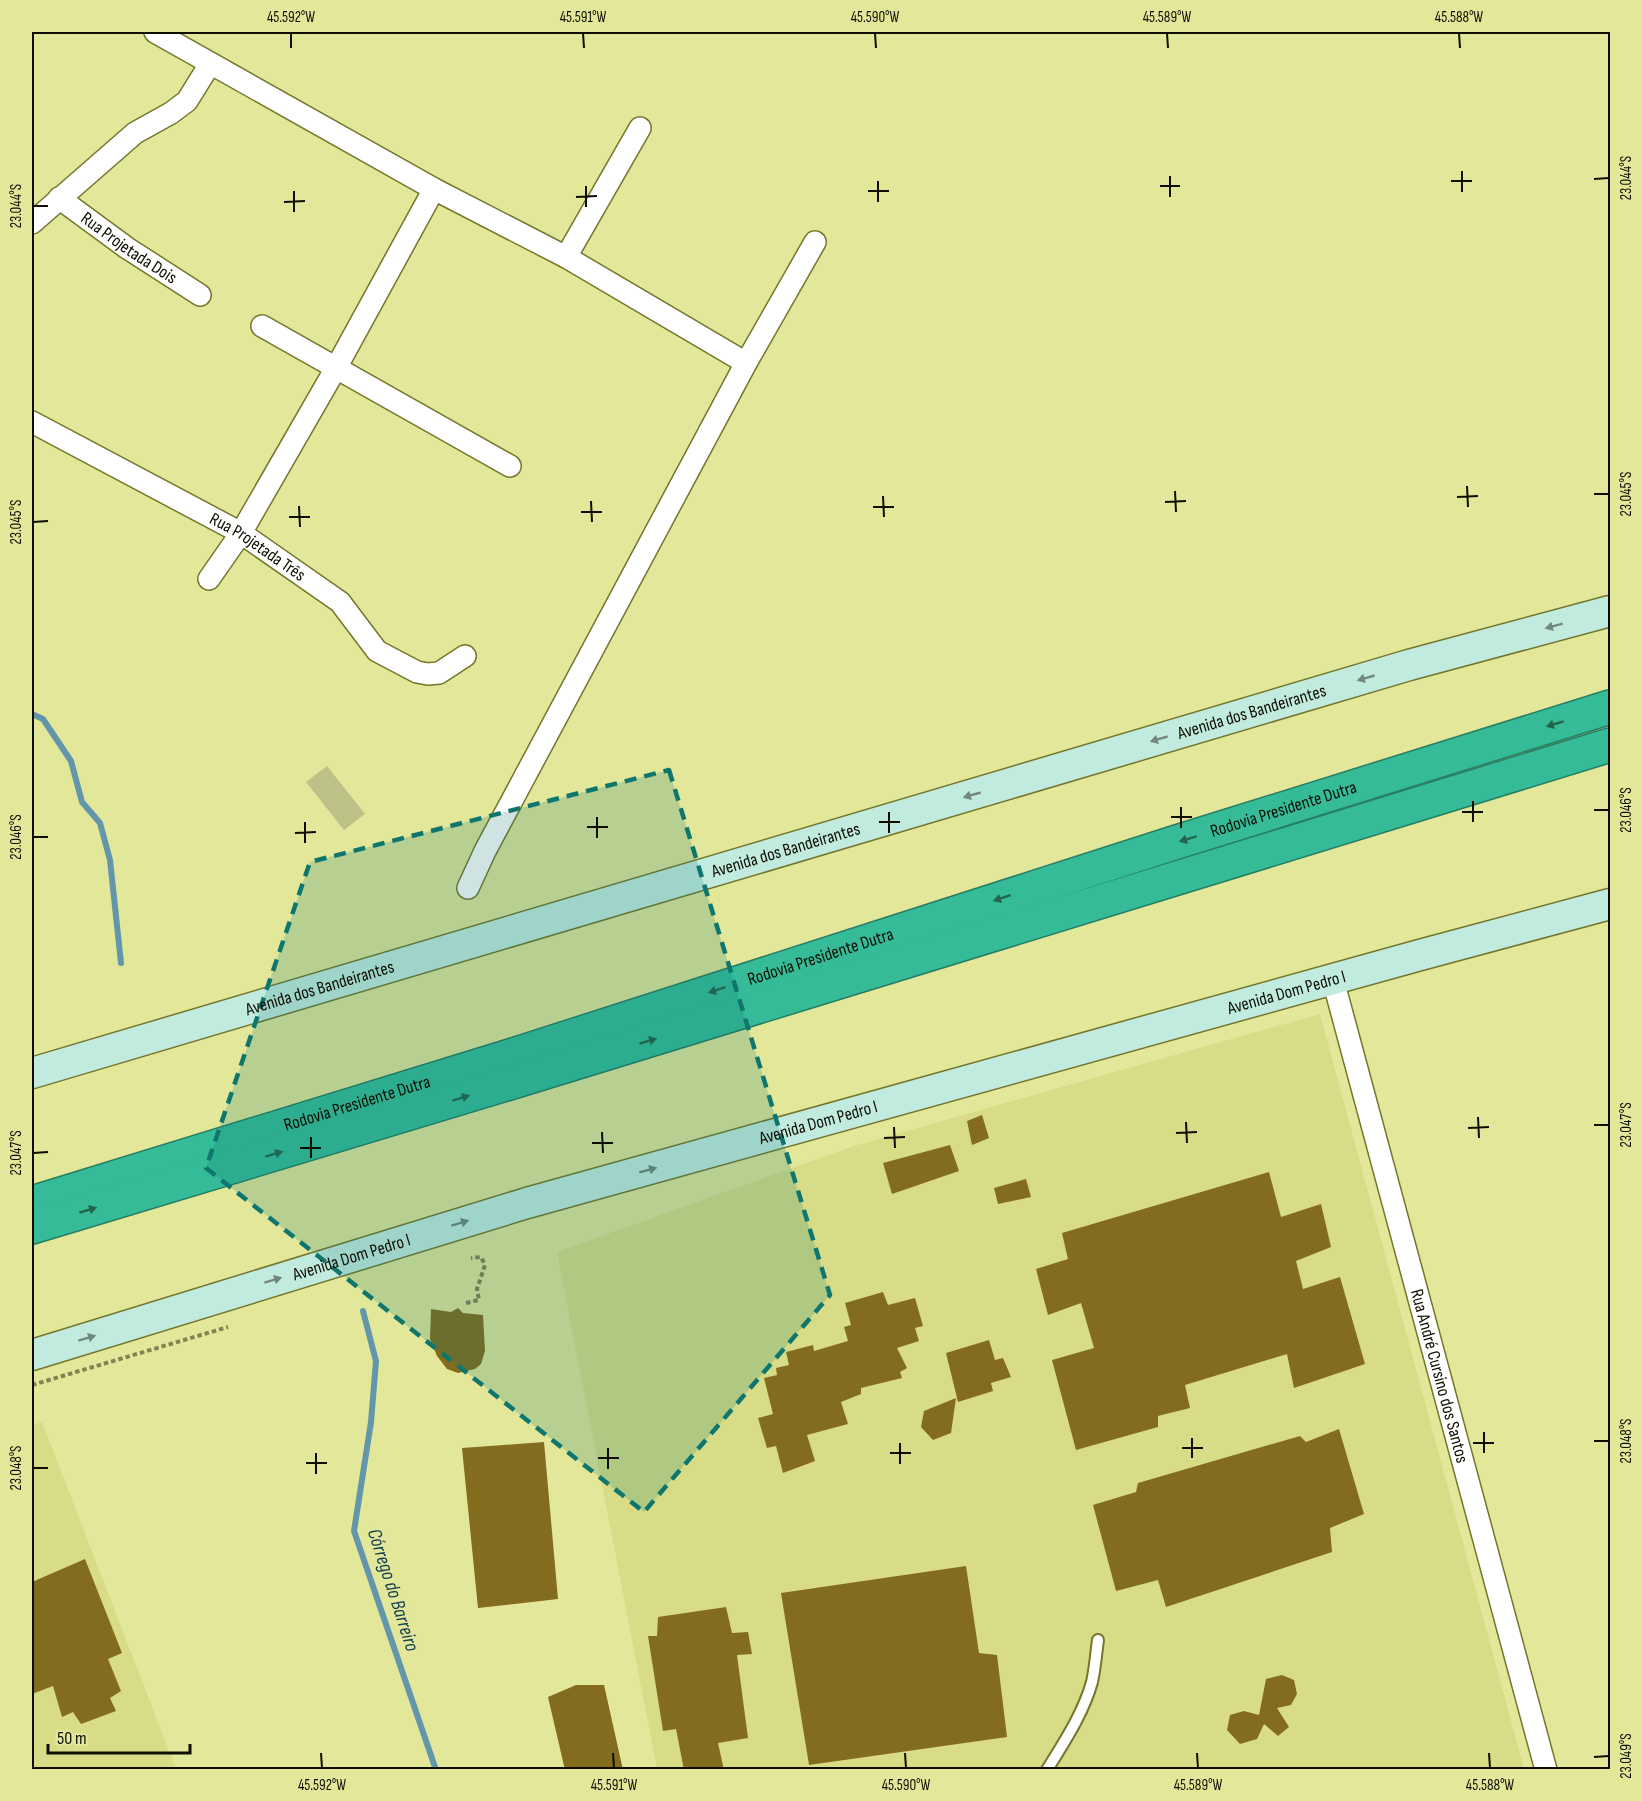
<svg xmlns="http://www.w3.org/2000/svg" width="1642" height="1801" font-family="'Sofia Sans Condensed',sans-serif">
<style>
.built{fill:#d8dc87}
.green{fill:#bdc188}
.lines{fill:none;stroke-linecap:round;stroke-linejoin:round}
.stream{stroke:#6396ab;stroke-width:6}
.building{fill:#846c1f}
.service-casing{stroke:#74762b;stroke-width:14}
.minor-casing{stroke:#74762b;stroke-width:24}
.secondary-casing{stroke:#74762b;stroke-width:33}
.motorway-casing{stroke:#277e63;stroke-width:36}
.path{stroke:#818353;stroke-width:4;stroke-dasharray:4.5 3;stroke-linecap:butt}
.service{stroke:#fff;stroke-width:10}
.minor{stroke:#fff;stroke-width:21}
.secondary{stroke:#c2ebe0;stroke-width:30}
.motorway{stroke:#35bb98;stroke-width:33}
.oneway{fill:#71887b}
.oneway2{fill:#22644c}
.marked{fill:#0f766e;fill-opacity:0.2;stroke:#0f766e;stroke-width:4.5;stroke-dasharray:12 8;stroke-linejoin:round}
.ticks{fill:none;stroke:#0e0e00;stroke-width:2}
.labels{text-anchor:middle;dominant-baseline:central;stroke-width:6;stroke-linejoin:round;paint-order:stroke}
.street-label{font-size:18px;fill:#0e0e00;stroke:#e2e79a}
.water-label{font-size:20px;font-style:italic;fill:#153f52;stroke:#e2e79a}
.neatline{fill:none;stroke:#0e0e00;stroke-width:2}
.ticks-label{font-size:15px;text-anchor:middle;fill:#0e0e00}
</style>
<rect width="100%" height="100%" fill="#e2e79a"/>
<g class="built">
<path d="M1320 1014 1524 1769H657L557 1252 854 1146Z"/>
<path d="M42 1422 176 1769 32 1770V1425Z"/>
</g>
<path class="green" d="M327 766 365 814 344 830 306 782Z"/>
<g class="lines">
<g class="stream">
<path d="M32 714 43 719 71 761 82 802 100 823 110 860 121 963"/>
<path d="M363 1311 376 1361 371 1422 354 1531 436 1770"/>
</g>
</g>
<g class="building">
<path d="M982 1115 989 1138 972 1145 967 1121Z"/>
<path d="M950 1145 959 1171 892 1194 883 1163Z"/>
<path d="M1269 1172 1281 1217 1321 1204 1331 1247 1296 1261 1303 1289 1340 1277 1365 1364 1294 1388 1287 1354 1185 1385 1190 1408 1158 1416V1427L1076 1450 1052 1360 1094 1348 1081 1303 1048 1315 1036 1269 1068 1259 1062 1233Z"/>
<path d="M1026 1179 1031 1197 998 1204 994 1188Z"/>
<path d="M883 1292 888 1305 915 1298 923 1326 915 1328 919 1341 897 1348 907 1368 900 1372 902 1378 861 1388V1394L841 1402 848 1424 807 1435 815 1461 783 1473 776 1446 767 1448 758 1418 773 1414 764 1378 777 1375 776 1368 789 1365 786 1352 813 1345 814 1351 848 1341 844 1327 851 1325 845 1303Z"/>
<path d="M458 1308 463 1313 483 1315 485 1351 481 1364 475 1369 458 1373 447 1369 437 1356 430 1339 431 1309 451 1312Z"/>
<path d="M989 1340 995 1360 1003 1358 1011 1377 991 1383 993 1391 958 1402 946 1353Z"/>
<path d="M956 1398 951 1433 933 1440 921 1427 924 1411Z"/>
<path d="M1339 1429 1364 1514 1330 1528 1332 1552 1166 1607 1158 1580 1116 1591 1093 1505 1136 1492 1138 1483 1300 1436 1306 1442Z"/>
<path d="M544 1442 558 1599 478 1608 462 1448Z"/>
<path d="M85 1559 122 1653 108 1659 121 1691 110 1698 116 1711 81 1724 73 1712 62 1717 53 1686 32 1694V1582Z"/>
<path d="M966 1566 979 1653 997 1655 1007 1737 809 1765 781 1593Z"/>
<path d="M726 1607 732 1633 748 1632 752 1654 737 1655 748 1738 718 1743 724 1770H684L676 1729 663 1731 648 1636H657L658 1617Z"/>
<path d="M1282 1675 1294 1680 1297 1694 1291 1705 1277 1708 1289 1727 1278 1736 1264 1724 1257 1739 1240 1744 1227 1730 1230 1715 1244 1711 1259 1715 1266 1679Z"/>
<path d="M576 1685H604L623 1770H565L548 1697Z"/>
</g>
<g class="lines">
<g class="service-casing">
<path id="service" d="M1047 1770C1064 1742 1083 1714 1092 1682 1095 1669 1096 1654 1098 1640"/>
</g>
<g class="minor-casing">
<g id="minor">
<path d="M155 32 434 189 566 257 746 363"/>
<path id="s1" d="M59 198 127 248 200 295"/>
<path d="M32 223 135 133 171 113 187 101 210 64"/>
<path d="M566 257 640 128"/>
<path d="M262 326 510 466"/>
<path id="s2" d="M32 422 241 533 340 602 377 651 417 672 428 674 439 673 465 656"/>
<path d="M209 579 241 533 336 368 434 189"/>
<path d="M468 888 485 851 746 363 815 242"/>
<path id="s3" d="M1333 980 1546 1770"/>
</g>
</g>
<g class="secondary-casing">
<g id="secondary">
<path id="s4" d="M32 1073 1409 665 1610 611"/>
<path id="s5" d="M32 1355 527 1203 1420 955 1610 904"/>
</g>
</g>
<g class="motorway-casing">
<g id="motorway">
<path id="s6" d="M32 1203 510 1056 1177 842 1610 707"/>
<path d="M32 1227 516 1081 1610 745"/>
</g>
</g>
<g class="path">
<path d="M466 1303 479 1300 477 1289 485 1265 481 1257 471 1258"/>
<path d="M32 1385 228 1327"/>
</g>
<use href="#service" class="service"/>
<use href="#minor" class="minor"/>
<use href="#secondary" class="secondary"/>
<use href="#motorway" class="motorway"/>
</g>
<defs><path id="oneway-solid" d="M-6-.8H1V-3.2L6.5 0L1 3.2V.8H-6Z" transform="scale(1.5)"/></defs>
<g class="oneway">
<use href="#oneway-solid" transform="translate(1554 626) rotate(165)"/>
<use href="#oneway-solid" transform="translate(1366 678) rotate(164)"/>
<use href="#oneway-solid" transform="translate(1159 739) rotate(164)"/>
<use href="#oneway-solid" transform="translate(972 795) rotate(164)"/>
<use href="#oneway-solid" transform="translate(648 1170) rotate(-15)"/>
<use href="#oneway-solid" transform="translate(460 1223) rotate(-17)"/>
<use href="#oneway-solid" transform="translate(273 1280) rotate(-17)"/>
<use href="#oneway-solid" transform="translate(87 1338) rotate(-17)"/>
</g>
<g class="oneway2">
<use href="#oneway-solid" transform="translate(1555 724) rotate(163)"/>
<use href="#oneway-solid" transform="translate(1188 839) rotate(163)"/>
<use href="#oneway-solid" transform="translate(1002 898) rotate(162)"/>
<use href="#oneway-solid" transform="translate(717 990) rotate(162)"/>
<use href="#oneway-solid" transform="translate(648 1041) rotate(-17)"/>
<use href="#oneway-solid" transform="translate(461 1098) rotate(-17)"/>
<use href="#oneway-solid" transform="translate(274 1154) rotate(-17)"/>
<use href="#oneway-solid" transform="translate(88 1210) rotate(-17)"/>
</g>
<path class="marked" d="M669 770 830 1295 644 1512 206 1168 310 862Z"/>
<path class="ticks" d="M291 33V48M583 33 584 48M875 33 876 48M1167 33 1168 48M1459 33 1460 48M1462 171V192M1170 176V197M1594 179 1609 178M878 181V202M1451 181H1472M586 186V207M1160 186H1180M294 191V212M868 191H889M576 197 597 196M284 202 305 201M33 206H48M1467 486 1468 507M1175 491 1176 512M1594 494H1609M883 496 884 517M1457 497 1478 496M591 501 592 522M1165 502 1186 501M299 506 300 527M873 507H894M581 512H602M289 517H310M33 522 48 521M1473 801V822M1181 807V828M1594 810H1609M889 812V833M1462 812H1483M597 817V838M1171 817H1192M305 822V843M879 822H900M587 827H608M295 833 316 832M33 837H48M1478 1117 1479 1138M1186 1122 1187 1143M1594 1125H1609M894 1127 895 1148M1468 1128 1489 1127M602 1132 603 1153M1176 1133 1197 1132M311 1137V1158M884 1138 905 1137M592 1143H613M300 1148H321M33 1153 48 1152M1484 1432V1453M1192 1438V1458M1594 1441H1609M900 1443V1464M1473 1443H1494M608 1448V1469M1182 1448H1203M316 1453V1474M890 1453H911M598 1458H619M306 1463H327M33 1468H48M321 1753 322 1768M613 1753 614 1768M905 1753 906 1768M1197 1753 1198 1768M1489 1753 1490 1768M1594 1757 1609 1756"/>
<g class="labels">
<g class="street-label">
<text stroke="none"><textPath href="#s1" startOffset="86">Rua Projetada Dois</textPath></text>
<text stroke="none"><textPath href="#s2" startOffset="258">Rua Projetada Três</textPath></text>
<text stroke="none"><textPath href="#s4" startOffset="1272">Avenida dos Bandeirantes</textPath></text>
<text stroke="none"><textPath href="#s6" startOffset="1312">Rodovia Presidente Dutra</textPath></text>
<text stroke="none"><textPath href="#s4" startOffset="786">Avenida dos Bandeirantes</textPath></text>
<text stroke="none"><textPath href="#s6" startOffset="826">Rodovia Presidente Dutra</textPath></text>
<text stroke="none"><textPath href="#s4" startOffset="300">Avenida dos Bandeirantes</textPath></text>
<text stroke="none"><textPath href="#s5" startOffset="1306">Avenida Dom Pedro I</textPath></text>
<text stroke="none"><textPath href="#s6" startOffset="340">Rodovia Presidente Dutra</textPath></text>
<text stroke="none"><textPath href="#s5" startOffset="820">Avenida Dom Pedro I</textPath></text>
<text stroke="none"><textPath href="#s5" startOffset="334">Avenida Dom Pedro I</textPath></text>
<text stroke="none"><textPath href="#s3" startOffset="410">Rua André Cursino dos Santos</textPath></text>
</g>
<g class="water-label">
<text transform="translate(393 1590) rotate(72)">Córrego do Barreiro</text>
</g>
</g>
<rect width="1642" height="1801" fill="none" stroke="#e2e79a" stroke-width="66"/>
<path d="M48 1744v9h142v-9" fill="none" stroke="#0e0e00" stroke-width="3"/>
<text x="57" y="1744" font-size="18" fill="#0e0e00" stroke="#e2e79a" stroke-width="4.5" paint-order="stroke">50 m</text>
<rect x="33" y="33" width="1576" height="1735" class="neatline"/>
<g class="ticks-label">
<text x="291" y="22">45.592°W</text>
<text x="583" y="22">45.591°W</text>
<text x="875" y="22">45.590°W</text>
<text x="1167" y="22">45.589°W</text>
<text x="1459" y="22">45.588°W</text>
<text transform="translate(1626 178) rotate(-90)" y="5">23.044°S</text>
<text transform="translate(16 206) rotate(-90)" y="5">23.044°S</text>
<text transform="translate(1626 494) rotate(-90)" y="5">23.045°S</text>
<text transform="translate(16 522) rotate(-90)" y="5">23.045°S</text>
<text transform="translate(1626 810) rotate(-90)" y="5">23.046°S</text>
<text transform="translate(16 837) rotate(-90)" y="5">23.046°S</text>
<text transform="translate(1626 1125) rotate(-90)" y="5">23.047°S</text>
<text transform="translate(16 1153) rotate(-90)" y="5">23.047°S</text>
<text transform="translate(1626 1441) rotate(-90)" y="5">23.048°S</text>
<text transform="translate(16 1468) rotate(-90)" y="5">23.048°S</text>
<text transform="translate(1626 1756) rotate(-90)" y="5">23.049°S</text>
<text x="322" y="1790">45.592°W</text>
<text x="614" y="1790">45.591°W</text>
<text x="906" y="1790">45.590°W</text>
<text x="1198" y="1790">45.589°W</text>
<text x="1490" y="1790">45.588°W</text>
</g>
</svg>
